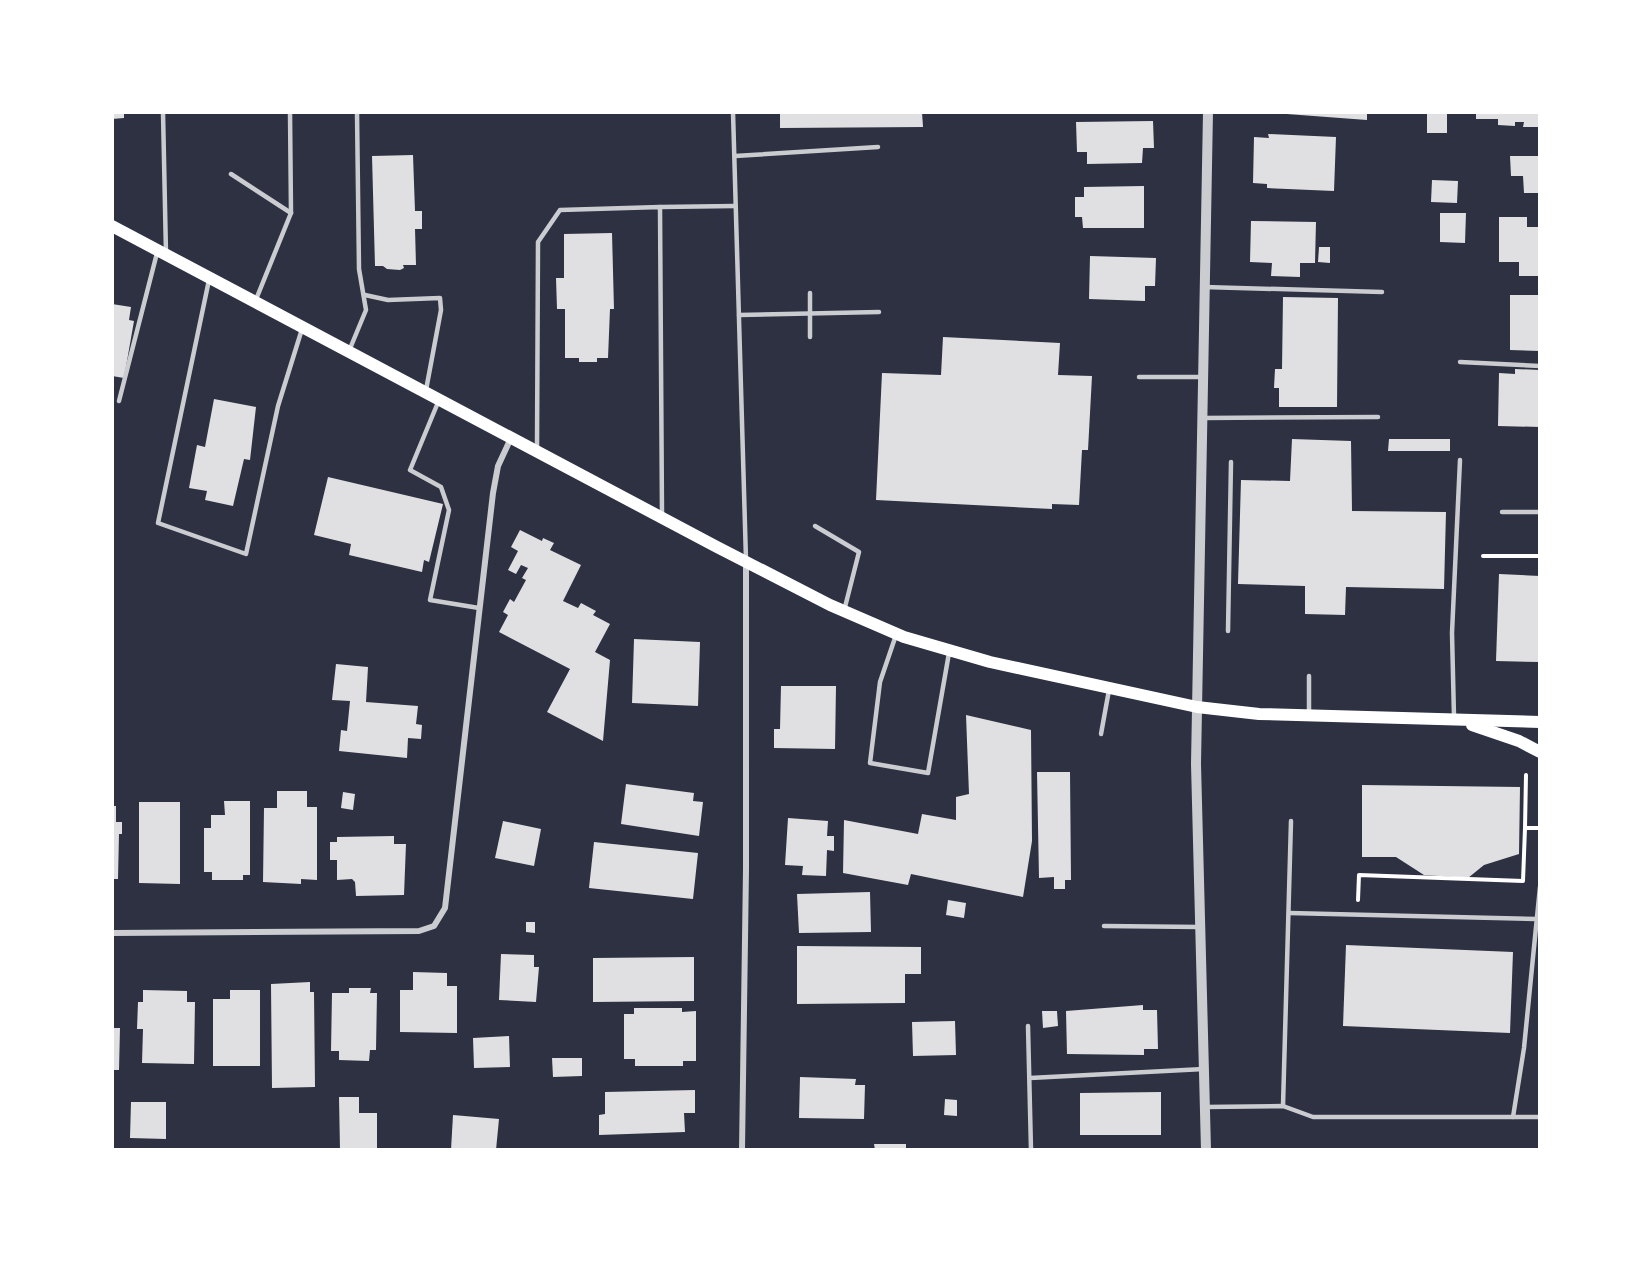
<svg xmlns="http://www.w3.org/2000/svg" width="1652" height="1262" font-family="'Nunito Sans',sans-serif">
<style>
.building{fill:#e0e0e3}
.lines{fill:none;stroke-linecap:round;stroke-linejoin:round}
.path{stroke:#fff;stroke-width:4}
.service{stroke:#caccd0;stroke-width:4.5}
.minor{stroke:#caccd0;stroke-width:6}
.tertiary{stroke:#caccd0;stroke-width:10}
.secondary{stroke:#fff;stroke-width:12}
</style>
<rect width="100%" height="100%" fill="#2d3142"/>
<g class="building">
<path d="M112 112H124V118L112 119Z"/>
<path d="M780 112H922L923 127 780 128Z"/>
<path d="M1260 112H1367V120Z"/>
<rect x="1427" y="112" width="20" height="21"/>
<path d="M1476 112H1540V127H1523L1524 122H1515V126L1498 125V119H1476Z"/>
<path d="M1153 121 1154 148H1143L1142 163 1087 164V152H1077L1076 122Z"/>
<path d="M1268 134 1336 137 1334 191 1267 188V184L1253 183 1254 137 1269 138Z"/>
<path d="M413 155 415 211H422V229H415L416 265H403L404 268 400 270 387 269 383 266H375L372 156Z"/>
<path d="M1510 156H1540V193H1524L1523 176H1511Z"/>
<path d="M1432 180 1458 181 1457 203 1431 202Z"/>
<path d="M1144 186V228H1083L1082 217H1075V197H1084V187Z"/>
<path d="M1440 213H1466L1465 243 1440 242Z"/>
<path d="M1499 217H1527V227H1540V276H1519V262H1499Z"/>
<path d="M1251 221 1316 222 1315 263H1300V277L1271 276 1272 263 1250 262Z"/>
<path d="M612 233 614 309H610L608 358H597V362H579V358H565V309H557L556 278H564V234Z"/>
<path d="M1319 247H1330V263L1318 262Z"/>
<path d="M1090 256 1156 258 1155 286H1145V301L1089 299Z"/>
<path d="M1510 295H1540V351L1510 350Z"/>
<path d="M1283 297 1338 298 1337 407H1279V388H1274L1275 369H1282Z"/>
<path d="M112 304 131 307 129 320 134 321 124 378 112 376Z"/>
<path d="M943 337 1060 343 1058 375 1092 376 1088 450H1082L1079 505 1052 504V509L876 500 882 373 941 375Z"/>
<path d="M1515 369 1540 370V427L1498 426 1499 373 1515 374Z"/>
<path d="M214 399 256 407 250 460 244 459 233 506 205 500 207 491 189 488 197 445 205 447Z"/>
<path d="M1292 439 1351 441 1352 511 1446 512 1444 589 1346 587 1345 615 1305 614V586L1238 584 1241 480 1290 481Z"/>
<path d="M1389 439H1450V451H1388Z"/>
<path d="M328 477 443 504 429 562 424 560 422 572 349 555 351 544 314 535Z"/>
<path d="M520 530 542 541 543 538 554 543 550 550 581 565 563 601 578 608 581 603 596 611 593 615 610 624 595 652 610 660 603 741 547 712 570 669 499 632 508 615 503 612 510 599 514 602 526 580 522 578 528 568 521 565 516 574 508 570 518 551 511 547Z"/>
<path d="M1499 574 1540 576V662L1496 661Z"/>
<path d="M634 639 700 642 698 706 632 703Z"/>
<path d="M336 664 368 667 366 702 418 706 416 724 422 725 421 739 408 738 407 758 339 751 341 730 347 731 350 701 332 700Z"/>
<path d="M781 686H836L835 749 774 748V729H780Z"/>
<path d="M966 715 1031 730 1032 841 1023 897 911 874 908 885 843 873 844 820 918 834 922 814 956 820V797L969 794Z"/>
<path d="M1037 772H1070L1071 880H1065V889H1054V877L1039 878Z"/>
<path d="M626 784 694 793 693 801 703 802 699 836 621 824Z"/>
<path d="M1362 785 1520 787 1519 854 1484 865 1468 878 1424 875 1396 857H1362Z"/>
<path d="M277 791H307V807H317V880L301 879V884L263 882 264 808H277Z"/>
<path d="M343 792 355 794 353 810 341 808Z"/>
<path d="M224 801H250V875H243V880H212V872H204V828H211V815H225Z"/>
<path d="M139 802H180V884L139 883Z"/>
<path d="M112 806H116V822H122V834H119L118 879H112Z"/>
<path d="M788 818 828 821 827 836H834V851L827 850 826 876 802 875 803 866 785 865Z"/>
<path d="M503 821 541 829 534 866 495 858Z"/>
<path d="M394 836V844H406L404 895 356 896 355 882 352 879 337 880V860H330V842H337V837Z"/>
<path d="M594 842 698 853 693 899 589 888Z"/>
<path d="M870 892 871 932 799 933 797 894Z"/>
<path d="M948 900 966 903 964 918 946 915Z"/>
<path d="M526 922H535V933L526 932Z"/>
<path d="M1346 945 1513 952 1510 1033 1343 1026Z"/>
<path d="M797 946 921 947V974H905V1003L797 1004Z"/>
<path d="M501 954 534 955V967H539L536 1002 499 1000Z"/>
<path d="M694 957V1001L593 1002V958Z"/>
<path d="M413 972 447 973V986H457V1033L400 1032V990H413Z"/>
<path d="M310 982V992H314L315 1087 272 1088 271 984Z"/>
<path d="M349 988H371L370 993H377L376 1050H370L369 1061 339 1060V1051H331L332 993H349Z"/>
<path d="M143 990 187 991V1002H195L194 1064 142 1063 143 1029H137L138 1002H143Z"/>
<path d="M230 990H260V1066H213V999H230Z"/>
<path d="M1143 1005V1010H1157L1158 1049H1144V1055L1067 1054 1066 1011Z"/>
<path d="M634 1008H682V1012L696 1011V1061H683V1066H635V1059H624V1014H634Z"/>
<path d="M1042 1011H1057L1058 1026 1043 1028Z"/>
<path d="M955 1021 956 1055 913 1056 912 1022Z"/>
<path d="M112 1028H120L119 1070H112Z"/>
<path d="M509 1036 510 1067 474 1068 473 1038Z"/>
<path d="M552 1058H582V1076L553 1077Z"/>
<path d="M800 1077 856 1079 855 1085H865L864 1119 799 1118Z"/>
<path d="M695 1090V1113H684L685 1132 599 1135V1115L605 1114V1092Z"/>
<path d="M1161 1092V1135H1080V1093Z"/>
<path d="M339 1097H359V1113H377V1150H340Z"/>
<path d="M945 1099 957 1100V1116L944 1115Z"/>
<path d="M131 1102H166V1139L130 1138Z"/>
<path d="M453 1115 499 1119 496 1150H451Z"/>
<path d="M874 1144H906V1150H875Z"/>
</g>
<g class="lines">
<g class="path">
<path d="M1483 556H1540"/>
<path d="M1526 775 1525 828H1540"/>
<path d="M1358 900 1359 875 1523 881 1525 828"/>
</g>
<g class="service">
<path d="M163 112 166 254"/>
<path d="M733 112 746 560"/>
<path d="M735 156 878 147"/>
<path d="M231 174 291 213"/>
<path d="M660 207 735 206"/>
<path d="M209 280 158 523 246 554 278 406 302 329"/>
<path d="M1204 287 1382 292"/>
<path d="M365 295 388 300 440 298 441 310 426 390"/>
<path d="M255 302 291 213 290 112"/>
<path d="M739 315 879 312"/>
<path d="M810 337V293"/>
<path d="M349 351 366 310 359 269 357 112"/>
<path d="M1460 362 1540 366"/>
<path d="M1139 377H1202"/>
<path d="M439 400 410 470 441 487 449 510 430 600 479 608"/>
<path d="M119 401 157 253"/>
<path d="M1204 418 1378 417"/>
<path d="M537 450 538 242 560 210 660 207 662 514"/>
<path d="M1502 512H1540"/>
<path d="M815 526 859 552 844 611"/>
<path d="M1228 631 1231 462"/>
<path d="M896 635 880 682 870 763 928 773 949 653"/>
<path d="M1309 676V715"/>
<path d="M1454 717 1452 633 1460 460"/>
<path d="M1101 734 1109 690"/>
<path d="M1289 913 1537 919"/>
<path d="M1104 926 1200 927"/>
<path d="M1028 1026 1031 1150"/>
<path d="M1030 1078 1204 1069"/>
<path d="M1283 1106 1291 821"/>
<path d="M1205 1107 1283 1106 1313 1117H1540"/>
<path d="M1513 1117 1524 1048 1540 887"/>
</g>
<g class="minor">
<path d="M112 933 419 931 434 926 445 908 493 493 498 466 511 438"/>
<path d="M742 1150 746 869V562"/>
</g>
<path class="tertiary" d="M1206 1150 1196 764 1208 112"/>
<g class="secondary">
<path d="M112 226 717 547 830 605 904 637 990 662 1197 707 1259 714 1540 722"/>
<path d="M1472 725 1519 741 1540 752"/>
</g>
</g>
<rect width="1652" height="1262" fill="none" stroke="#ffffff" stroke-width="228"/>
</svg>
